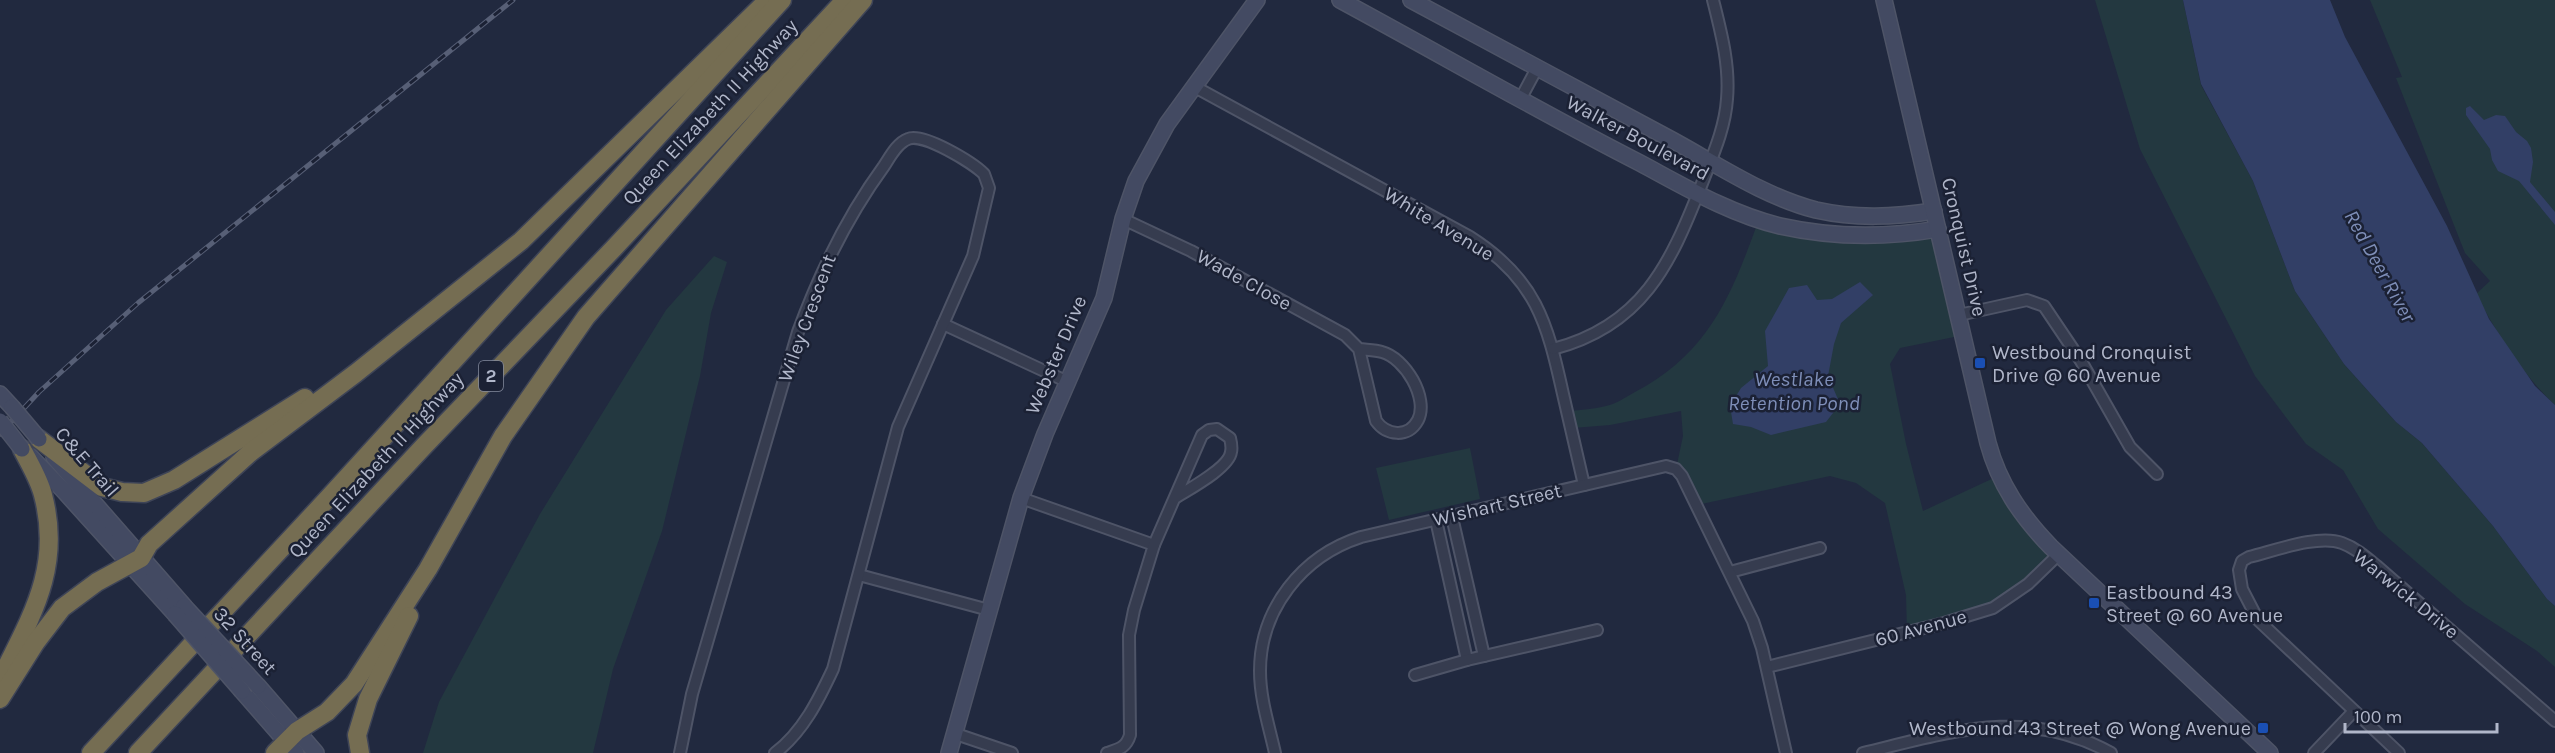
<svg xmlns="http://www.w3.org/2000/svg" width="2555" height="753" font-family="Karla,sans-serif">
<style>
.green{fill:#233840}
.water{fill:#323f66}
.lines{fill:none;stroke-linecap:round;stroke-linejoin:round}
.street-casing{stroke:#4e5467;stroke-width:14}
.secondary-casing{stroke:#4e5467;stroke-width:18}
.highway-casing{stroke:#3e4457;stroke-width:21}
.street{stroke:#363c4f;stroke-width:10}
.secondary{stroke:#434a62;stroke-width:15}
.highway{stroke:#756d52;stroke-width:18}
.rail-casing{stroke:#575f76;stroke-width:5}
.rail{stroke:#1b2134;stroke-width:3;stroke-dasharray:9;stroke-linecap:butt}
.secondary-bridge-casing{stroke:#4e5467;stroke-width:18;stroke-linecap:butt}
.secondary-bridge{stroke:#434a62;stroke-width:15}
.transit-dot{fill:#1a4fb4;stroke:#1b2134;stroke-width:2}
.labels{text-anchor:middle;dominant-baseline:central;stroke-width:5;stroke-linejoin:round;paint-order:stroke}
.shield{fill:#1b2134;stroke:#848a9d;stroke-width:1.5}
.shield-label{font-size:18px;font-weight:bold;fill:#b1b7ca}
.street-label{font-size:20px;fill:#b1b7ca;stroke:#1b2134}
.poi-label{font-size:20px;fill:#b1b7ca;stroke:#1b2134;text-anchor:start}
.water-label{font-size:21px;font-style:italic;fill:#7e8eb8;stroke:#1b2134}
</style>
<rect width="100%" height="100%" fill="#21293f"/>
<g class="green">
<path d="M2095 0H2183L2201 85 2253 181 2295 291 2344 364 2396 422 2422 443 2493 526 2547 599 2555 606V667L2537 651 2465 604 2378 529 2343 470 2306 444 2255 376 2140 149Z"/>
<path d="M2370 0H2555V405C2522 374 2497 334 2476 294L2490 281 2465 253 2396 78 2402 77Z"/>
<path d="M1758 222 1775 229H1938L1964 335 1900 348 1890 364 1906 444 1923 511 1998 476 2059 554 1993 608 1907 632 1906 595 1885 503 1856 483 1830 476 1697 505 1676 469 1683 436 1681 411 1610 425 1573 428 1569 411C1581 410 1594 409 1606 406 1616 404 1626 397 1635 392 1709 353 1731 296 1758 222Z"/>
<path d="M714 256 727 262 711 313 700 376 662 531 613 669 593 753H423L439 702 540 514 666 310Z"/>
<path d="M1470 448 1480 499 1389 520 1376 468Z"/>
</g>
<g class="water">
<path d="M2183 0H2330L2345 37 2447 226 2489 319 2535 386 2555 405V606L2547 599 2493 526 2422 443 2396 422 2344 364 2295 291 2253 181 2201 84Z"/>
<path d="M2470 106 2484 120 2496 115 2505 116 2516 132 2527 141 2531 148 2533 162 2530 182 2555 212V225L2519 181 2498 171 2492 160 2490 149 2466 115V108Z"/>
<path d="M1860 282 1873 295 1841 323 1834 344 1828 376 1840 404 1826 422 1771 435 1751 427 1733 424 1730 406 1741 388 1768 366 1765 331 1789 288 1807 285 1817 300 1832 299Z"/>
</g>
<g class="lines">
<g class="street-casing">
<g id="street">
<path d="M1195 87 1470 237C1536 279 1547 322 1563 394 1570 425 1577 455 1584 485"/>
<path d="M1521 98 1537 68"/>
<path d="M1123 219 1191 251 1345 335 1359 349 1376 421C1386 435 1408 439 1418 420 1429 398 1405 358 1382 352 1375 350 1366 350 1359 349"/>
<path d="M1959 315 2027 300 2044 306 2081 361 2130 447 2157 474"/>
<path d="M943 324 1068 382"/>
<path d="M1553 349C1642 326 1670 265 1701 186 1712 157 1725 129 1727 99 1730 65 1721 32 1713 0"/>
<path d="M1021 498 1154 545"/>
<path d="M1452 517 1484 656"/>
<path d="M1436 520 1467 660"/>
<path d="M1730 572 1820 548"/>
<path d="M859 575 989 610"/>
<path d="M1767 667 1944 623 1993 608 2028 584 2059 554"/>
<path d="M1415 675 1467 660 1597 630"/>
<path d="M956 734 1012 753"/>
<path d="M680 753 692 694 798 332C820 272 846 218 884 166 890 157 897 143 908 139 923 132 973 163 984 174L989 188 973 256 898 427 833 669C819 699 803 732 775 753"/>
<path d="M1107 753C1119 749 1126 748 1130 735L1129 635 1134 610 1154 545 1202 435 1209 430 1217 429 1230 438C1231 442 1232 448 1231 452 1229 468 1189 489 1175 498"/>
<path d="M1275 753C1269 726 1260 699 1260 671 1260 609 1302 556 1361 537L1666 466 1676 469 1682 476 1753 621 1762 648 1786 753"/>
<path d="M1863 753C1951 732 2026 706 2111 753"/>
<path d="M2314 753 2354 711"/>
<path d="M2399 753 2258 620 2242 589 2239 570 2242 561 2249 557C2274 551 2318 534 2342 543 2356 548 2367 558 2378 567L2555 721"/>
</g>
</g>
<g class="secondary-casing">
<g id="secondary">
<path d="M1340 0C1440 54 1538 111 1640 163 1685 187 1730 214 1780 226 1834 238 1885 238 1938 229"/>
<path d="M1411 0C1498 47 1586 93 1672 140 1718 165 1765 197 1816 210 1856 219 1894 217 1934 211"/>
<path d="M1884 0 1988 443C1999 484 2021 516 2051 547L2270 753"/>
<path d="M0 394 12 407"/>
<path d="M29 455 63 490 175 614"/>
<path d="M54 457 184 606"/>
<path d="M258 686 316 753"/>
<path d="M242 691 296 753"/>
<path d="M949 753 1021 498 1045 434 1104 298 1123 219 1136 181 1167 124 1257 0"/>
</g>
</g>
<g class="highway-casing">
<g id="highway">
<path d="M39 439 102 487 122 492 144 493 174 480 305 398"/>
<path d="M1 678C32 615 62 567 43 495 39 479 29 463 22 449"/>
<path d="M0 699 36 642 62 608 97 582 141 558 149 544 251 452 356 373 521 241 768 0"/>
<path d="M91 753 332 494 782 0"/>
<path d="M138 753 424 446 614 248 845 0"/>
<path d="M275 753 297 731 327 712 354 684 428 569 503 436 586 317 863 0"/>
<path d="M360 753 357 735 368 699 409 616"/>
</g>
</g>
<use href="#street" class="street"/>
<use href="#secondary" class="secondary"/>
<use href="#highway" class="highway"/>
<g class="rail-casing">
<path id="rail" d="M0 434 39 392 138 303 513 0"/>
</g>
<use href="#rail" class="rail"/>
<g class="secondary-bridge-casing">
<g id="secondary-bridge">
<path d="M12 407 39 439"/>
<path d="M0 421 22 449"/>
<path d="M184 606 258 686"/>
<path d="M175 614 242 691"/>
</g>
</g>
<use href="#secondary-bridge" class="secondary-bridge"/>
</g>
<g class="transit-dot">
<rect x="1974" y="357" width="12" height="12" rx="3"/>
<rect x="2088" y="597" width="12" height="12" rx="3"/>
<rect x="2257" y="722" width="12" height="12" rx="3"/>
</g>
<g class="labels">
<rect class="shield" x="479" y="361" width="24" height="30" rx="4.5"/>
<g class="shield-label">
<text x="491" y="376">2</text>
</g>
<g class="street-label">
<text transform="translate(710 112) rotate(-47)">Queen Elizabeth II Highway</text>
<text transform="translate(1638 138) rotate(28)">Walker Boulevard</text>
<text transform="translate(1439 224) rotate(31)">White Avenue</text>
<text transform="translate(1964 247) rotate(77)">Cronquist Drive</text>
<text transform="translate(1244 280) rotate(29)">Wade Close</text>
<text transform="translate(807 318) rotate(-70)">Wiley Crescent</text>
<text transform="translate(1056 355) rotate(-67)">Webster Drive</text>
<text transform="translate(87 462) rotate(49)">C&amp;E Trail</text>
<text transform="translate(376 465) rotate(-47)">Queen Elizabeth II Highway</text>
<text transform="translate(1497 505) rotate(-13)">Wishart Street</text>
<text transform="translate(2406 594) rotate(39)">Warwick Drive</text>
<text transform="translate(1921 628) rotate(-15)">60 Avenue</text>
<text transform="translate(245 641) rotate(48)">32 Street</text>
</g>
<g class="poi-label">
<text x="1992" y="352">Westbound Cronquist<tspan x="1992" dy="23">Drive @ 60 Avenue</tspan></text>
<text x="2106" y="592">Eastbound 43<tspan x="2106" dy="23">Street @ 60 Avenue</tspan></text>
<text x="2251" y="728" text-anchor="end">Westbound 43 Street @ Wong Avenue</text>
</g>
<g class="water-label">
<text transform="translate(2380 266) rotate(61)">Red Deer River</text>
<text x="1794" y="379">Westlake<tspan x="1794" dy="24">Retention Pond</tspan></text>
</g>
</g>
<path d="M2345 723v9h152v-9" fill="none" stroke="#b1b7ca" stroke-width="3"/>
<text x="2354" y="723" font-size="18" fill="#b1b7ca" stroke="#1b2134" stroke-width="4.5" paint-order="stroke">100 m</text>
</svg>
